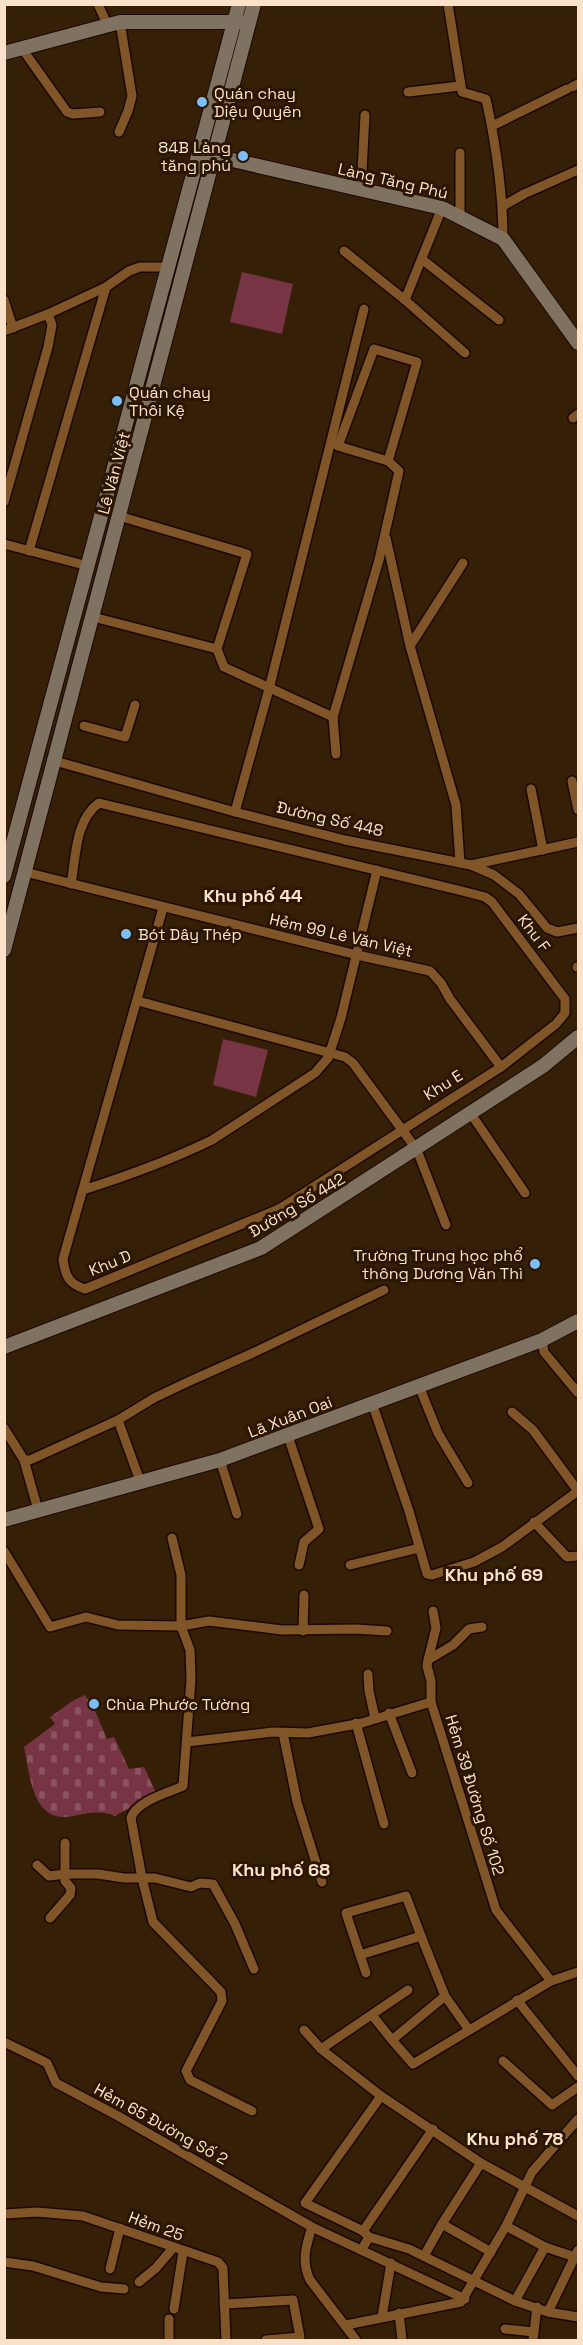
<svg xmlns="http://www.w3.org/2000/svg" width="583" height="2345" font-family="'Space Grotesk',sans-serif">
<style>
.cemetery{fill:url(#cemetery-stones)}
.park{fill:#763444}
.lines{fill:none;stroke-linecap:round;stroke-linejoin:round}
.street-casing{stroke:#1c0800;stroke-width:12}
.secondary-casing{stroke:#1c0800;stroke-width:16}
.street{stroke:#805628;stroke-width:9}
.secondary{stroke:#7f7261;stroke-width:14}
.poi-dot{fill:#7cbef9;stroke:#2b1600;stroke-width:2}
.labels{text-anchor:middle;dominant-baseline:central;stroke-width:6;stroke-linejoin:round;paint-order:stroke}
.poi-label{font-size:16px;fill:#fae1ca;stroke:#2b1600;text-anchor:start}
.street-label{font-size:16px;fill:#fae1ca;stroke:#2b1600}
.neighbourhood-label{font-size:18px;font-weight:bold;fill:#fae1ca;stroke:#2b1600}
</style>
<defs>
<pattern id="cemetery-stones" width="16" height="16" patternUnits="userSpaceOnUse" patternTransform="scale(1.5)"><rect width="16" height="16" fill="#763444"/><path d="M2 7V4a2 2 0 0 1 4 0v3zM10 15v-3a2 2 0 0 1 4 0v3z" fill="#8a515e"/></pattern>
</defs>
<rect width="100%" height="100%" fill="#352007"/>
<path class="cemetery" d="M85 1695 96 1713 107 1739 114 1737 129 1769 144 1767 156 1793 115 1816C100 1810 89 1813 73 1816 32 1825 30 1775 24 1747L55 1724 50 1717 74 1700Z"/>
<g class="park">
<path d="M242 272 293 284 282 334 230 322Z"/>
<path d="M223 1039 268 1050 256 1097 213 1085Z"/>
</g>
<g class="lines">
<g class="street-casing">
<g id="street">
<path d="M98 4 107 24"/>
<path d="M448 4 462 92 486 99C496 145 503 191 503 239"/>
<path d="M21 47 67 112 73 114 100 112"/>
<path d="M572 87 578 84"/>
<path d="M408 92 460 86"/>
<path d="M492 126 567 89"/>
<path d="M119 132 128 111 132 96 120 22"/>
<path d="M361 190 365 115"/>
<path d="M503 206 524 194 578 170"/>
<path d="M460 216V153"/>
<path d="M344 251 405 300 465 353"/>
<path d="M423 260 499 320"/>
<path d="M4 300 13 328"/>
<path d="M405 300 442 208"/>
<path d="M4 331 48 314 106 287 129 271 140 267H168"/>
<path d="M573 418 578 414"/>
<path d="M4 502 48 347 52 325 48 314"/>
<path d="M119 516 247 554 217 649 224 667 333 717"/>
<path d="M386 538 410 646 456 805 460 863"/>
<path d="M4 544 88 566"/>
<path d="M29 551 106 287"/>
<path d="M93 617 217 649"/>
<path d="M410 646 463 563"/>
<path d="M84 726 125 737 135 705"/>
<path d="M336 754 333 717 379 560 399 471 388 461 338 446 374 349 417 362 388 461"/>
<path d="M55 761 235 812 345 840 471 865 494 875 519 894 547 928 557 932 578 928"/>
<path d="M572 781 578 810"/>
<path d="M531 789 543 850"/>
<path d="M235 812 269 689 364 309"/>
<path d="M471 865 578 842"/>
<path d="M25 872 357 955 430 971 441 983 450 999 501 1067"/>
<path d="M71 884C76 857 75 820 99 803L462 891 485 897 492 902 565 999V1013L556 1024 501 1067 279 1209 85 1289C69 1284 65 1276 63 1259L163 908"/>
<path d="M577 967H578"/>
<path d="M138 1001 345 1057 353 1063 417 1150 446 1225"/>
<path d="M471 1114 525 1193"/>
<path d="M83 1190C127 1176 171 1160 212 1140L315 1073 328 1058 341 1018 377 870"/>
<path d="M542 1340 544 1352 578 1393"/>
<path d="M419 1386 438 1433 468 1483"/>
<path d="M372 1403 409 1511 427 1574 432 1575 474 1562 502 1547 578 1491"/>
<path d="M512 1412 533 1430 578 1491"/>
<path d="M118 1420 140 1481"/>
<path d="M4 1428 24 1460 38 1510"/>
<path d="M288 1436 319 1529 304 1542 299 1565"/>
<path d="M24 1460H30L118 1420 154 1398 190 1381 257 1351 384 1290"/>
<path d="M220 1460 237 1514"/>
<path d="M534 1522 567 1557 578 1556"/>
<path d="M172 1538 181 1575V1626L209 1621 282 1630 356 1629 387 1631"/>
<path d="M4 1551 50 1627 86 1617 118 1625 181 1626 190 1650 191 1679 183 1786C168 1793 136 1801 131 1818L142 1878 153 1922 221 1992 222 2001 186 2071 190 2080 252 2111"/>
<path d="M350 1565 419 1548"/>
<path d="M303 1631 304 1595"/>
<path d="M428 1660 436 1628 433 1611"/>
<path d="M368 1674 369 1691 375 1718"/>
<path d="M431 1702V1681L427 1666 428 1660 453 1645 469 1629 482 1627"/>
<path d="M389 1713 412 1773"/>
<path d="M356 1723 384 1824"/>
<path d="M283 1733 297 1802 322 1882"/>
<path d="M187 1742 273 1732 308 1733 362 1723 431 1702 496 1910 551 1981"/>
<path d="M65 1843V1874H98L124 1878H155L191 1887 200 1883 213 1884 235 1924 254 1969"/>
<path d="M37 1865 49 1876 65 1874V1881L71 1888 70 1895 50 1918"/>
<path d="M360 1955 421 1936 445 1996"/>
<path d="M366 1973 346 1913 406 1896 421 1936"/>
<path d="M408 1990 321 2049 381 2096 481 2163 578 2216"/>
<path d="M517 2000 578 2076"/>
<path d="M372 2015 392 2040 445 1996 469 2030"/>
<path d="M304 2030 321 2049"/>
<path d="M392 2040 413 2064 551 1981 578 1972"/>
<path d="M4 2042 47 2063 56 2083 118 2116 312 2227 465 2299"/>
<path d="M503 2061 552 2105 578 2087"/>
<path d="M4 2214 37 2212 83 2216 218 2262 223 2268 226 2340"/>
<path d="M442 2224 491 2252"/>
<path d="M506 2226 545 2247"/>
<path d="M312 2227C306 2246 301 2261 310 2280L356 2340"/>
<path d="M363 2231 433 2129"/>
<path d="M369 2237 363 2231 305 2203 381 2096"/>
<path d="M362 2249 369 2237 409 2249 515 2301 548 2312 578 2317"/>
<path d="M424 2256 442 2224 481 2163"/>
<path d="M4 2262 33 2266 101 2287 124 2289"/>
<path d="M110 2269 120 2228"/>
<path d="M139 2282 156 2268 173 2248"/>
<path d="M515 2301 545 2247 575 2257"/>
<path d="M224 2304 293 2300 300 2337 266 2340"/>
<path d="M174 2309 183 2252"/>
<path d="M548 2312 578 2250"/>
<path d="M399 2313 402 2340"/>
<path d="M382 2317 391 2263"/>
<path d="M346 2325 461 2302 506 2226 532 2172 578 2119"/>
<path d="M505 2329 534 2332"/>
<path d="M169 2340V2319"/>
<path d="M533 2340 537 2307"/>
</g>
</g>
<g class="secondary-casing">
<g id="secondary">
<path d="M4 53 120 22H241"/>
<path d="M206 154 442 208 503 239 578 343"/>
<path d="M4 876 239 4"/>
<path d="M4 950 254 4"/>
<path d="M4 1347 261 1248 543 1066 578 1037"/>
<path d="M4 1520 220 1460 542 1340 578 1321"/>
</g>
</g>
<use href="#street" class="street"/>
<use href="#secondary" class="secondary"/>
</g>
<g class="poi-dot">
<circle cx="202" cy="102" r="6"/>
<circle cx="243" cy="156" r="6"/>
<circle cx="117" cy="401" r="6"/>
<circle cx="126" cy="934" r="6"/>
<circle cx="535" cy="1264" r="6"/>
<circle cx="94" cy="1704" r="6"/>
</g>
<g class="labels">
<g class="poi-label">
<text x="214" y="93">Quán chay<tspan x="214" dy="18">Diệu Quyên</tspan></text>
<text x="231" y="147" text-anchor="end">84B Làng<tspan x="231" dy="18">tăng phú</tspan></text>
<text x="129" y="392">Quán chay<tspan x="129" dy="18">Thôi Kệ</tspan></text>
<text x="138" y="934">Bót Dây Thép</text>
<text x="523" y="1255" text-anchor="end">Trường Trung học phổ<tspan x="523" dy="18">thông Dương Văn Thì</tspan></text>
<text x="106" y="1704">Chùa Phước Tường</text>
</g>
<g class="street-label">
<text transform="translate(393 181) rotate(13)">Làng Tăng Phú</text>
<text transform="translate(114 473) rotate(-75)">Lê Văn Việt</text>
<text transform="translate(330 819) rotate(13)">Đường Số 448</text>
<text transform="translate(534 933) rotate(53)">Khu F</text>
<text transform="translate(341 935) rotate(13)">Hẻm 99 Lê Văn Việt</text>
<text transform="translate(443 1085) rotate(-32)">Khu E</text>
<text transform="translate(297 1205) rotate(-31)">Đường Số 442</text>
<text transform="translate(110 1263) rotate(-22)">Khu D</text>
<text transform="translate(290 1417) rotate(-21)">Lã Xuân Oai</text>
<text transform="translate(475 1795) rotate(73)">Hẻm 39 Đường Số 102</text>
<text transform="translate(161 2124) rotate(29)">Hẻm 65 Đường Số 2</text>
<text transform="translate(156 2226) rotate(20)">Hẻm 25</text>
</g>
<g class="neighbourhood-label">
<text x="253" y="895">Khu phố 44</text>
<text x="494" y="1574">Khu phố 69</text>
<text x="281" y="1869">Khu phố 68</text>
<text x="515" y="2138">Khu phố 78</text>
</g>
</g>
<rect width="583" height="2345" fill="none" stroke="#fae1ca" stroke-width="12"/>
</svg>
